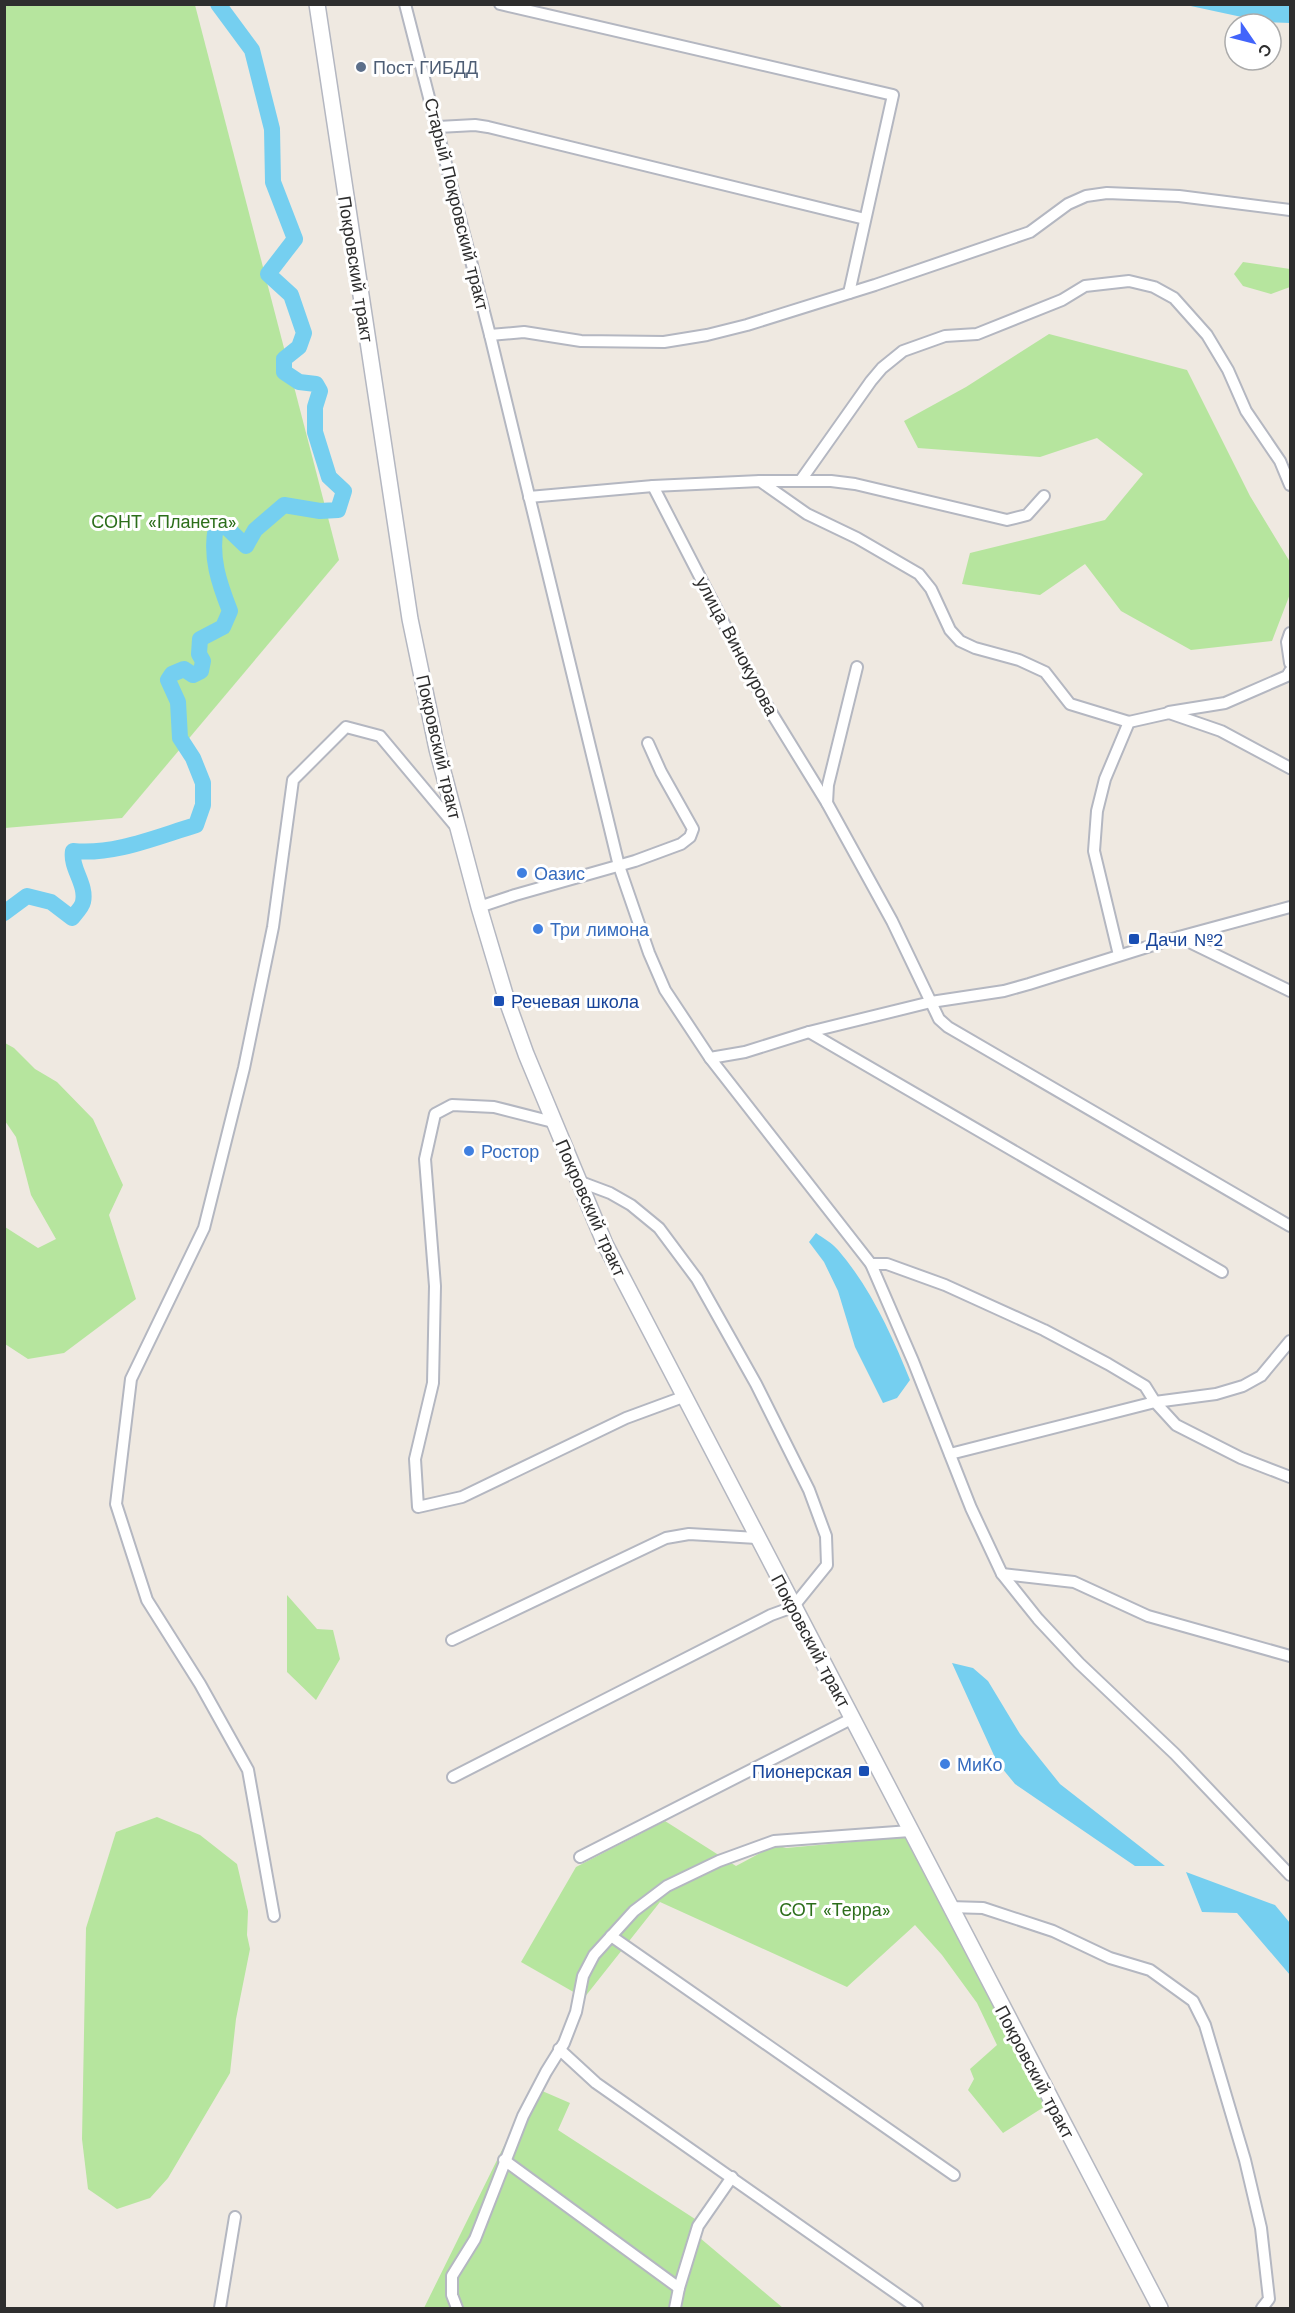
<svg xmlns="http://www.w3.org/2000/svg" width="1295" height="2313" font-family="'Work Sans',sans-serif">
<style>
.green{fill:#b6e59e}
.water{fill:#75cff0}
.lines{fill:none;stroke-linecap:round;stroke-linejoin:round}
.river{stroke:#75cff0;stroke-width:16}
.street-casing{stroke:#b4b7c1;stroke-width:14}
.secondary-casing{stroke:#b4b7c1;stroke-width:18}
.street{stroke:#fff;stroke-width:10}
.secondary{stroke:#fff;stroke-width:15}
.service-dot{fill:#5c6f8a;stroke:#fff;stroke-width:2}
.shop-dot{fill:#3f7fe0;stroke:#fff;stroke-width:2}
.transit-dot{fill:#1a4fb4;stroke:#fff;stroke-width:2}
.labels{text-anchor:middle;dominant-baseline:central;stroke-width:6;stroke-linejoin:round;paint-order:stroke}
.service-label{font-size:18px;fill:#4e5e75;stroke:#fff;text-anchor:start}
.street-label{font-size:18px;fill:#2e2e2e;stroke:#fff}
.park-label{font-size:18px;fill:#2c6e1b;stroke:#fff}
.shop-label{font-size:18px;fill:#366cbe;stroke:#fff;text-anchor:start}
.transit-label{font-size:18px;fill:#164399;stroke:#fff;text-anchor:start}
</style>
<rect width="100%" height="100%" fill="#efe9e1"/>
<g class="green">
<path d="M5 4 195 5 339 560 122 818 5 828Z"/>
<path d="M1243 262 1290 269V287L1271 294 1243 286 1234 274Z"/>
<path d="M1049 334 1187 370 1250 496 1290 562V594L1272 641 1191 650 1121 611 1085 564 1040 595 962 584 970 553 1105 520 1143 474 1097 438 1040 457 918 448 904 421 966 387Z"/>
<path d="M5 1043 14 1048 35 1069 57 1082 93 1119 123 1185 109 1215 136 1299 64 1353 28 1359 5 1344V1227L38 1248 56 1239 31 1195 16 1137 5 1121Z"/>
<path d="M287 1595 317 1629 333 1630 340 1659 316 1700 287 1672Z"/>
<path d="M157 1817 200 1835 237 1864 248 1911 247 1935 250 1949 236 2019 230 2073 168 2178 150 2198 117 2209 88 2189 82 2139 86 1928 116 1832Z"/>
<path d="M665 1821 736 1866 775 1845 786 1848 906 1837 1047 2105 1003 2133 968 2090 974 2079 970 2069 997 2045 977 2003 942 1955 915 1925 847 1987 660 1902 584 1998 521 1962 576 1867Z"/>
<path d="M533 2087 570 2103 558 2130 695 2219 700 2238 783 2308H424Z"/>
</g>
<g class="water">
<path d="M1186 5H1290V23L1265 22Z"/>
<path d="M816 1233C823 1238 832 1243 838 1250 870 1287 892 1335 910 1380L897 1398 883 1403 855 1347 838 1291 824 1262 809 1242Z"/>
<path d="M952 1663 973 1668 988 1681 1020 1734 1060 1784 1165 1866H1135L1015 1784 997 1762Z"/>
<path d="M1186 1872 1275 1905 1290 1923V1975L1237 1913 1202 1912Z"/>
</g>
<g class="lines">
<path class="river" d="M4 913 27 896 51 902 72 918C76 913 82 907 83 902 87 884 70 868 73 851 115 855 156 837 196 825L203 805V783L193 758 180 738 178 702 168 680 172 674 184 669 193 675 201 671 203 661 199 654 200 639 223 627 230 611C219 583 210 557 216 527L223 524 246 546 255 530 284 505 320 511 338 510 344 491 329 477 315 432V407L320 391 316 384 299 382 284 372V359L299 347 304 333 291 295 268 274 295 239 273 182 272 129 252 50 218 4"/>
<g class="street-casing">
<g id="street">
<path d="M405 4 490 335 619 866 649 953 665 990 710 1058 745 1052 809 1032 931 1002 1004 991 1029 984 1179 937 1290 907"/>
<path d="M500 4 893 95 849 293"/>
<path d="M438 127 475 125 488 127 865 219"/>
<path d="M490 335 524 332 581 341 664 342 707 335 747 325 875 285 1030 232 1068 204 1086 196 1107 193 1179 196 1290 210"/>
<path d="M801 480 871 381 882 368 903 351 945 336 977 334 1062 300 1085 286 1129 281 1154 287 1174 298 1207 335 1228 370 1246 411 1280 461 1290 485"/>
<path d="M760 481H831L855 484 1007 520 1027 515 1044 496"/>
<path d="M653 486 763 699 827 803 892 921 939 1019 948 1027 1290 1226"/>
<path d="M529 497 653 486 760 481 807 514 857 538 919 574 931 589 950 630 960 641 975 648 1019 660 1045 672 1070 704 1129 722"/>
<path d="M1290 633 1287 642 1290 663"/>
<path d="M1169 712 1225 703 1287 676 1290 671"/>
<path d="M827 803 828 785 857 667"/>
<path d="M479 907 515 895 635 861 681 844 690 837 693 829 661 772 648 743"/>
<path d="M1179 937 1290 991"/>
<path d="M1119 955 1094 851 1097 811 1105 779 1129 722 1169 713 1221 731 1290 768"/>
<path d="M809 1032 1222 1272"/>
<path d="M710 1058 871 1264 913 1361 971 1508 1002 1574 1038 1619 1079 1663 1175 1754 1290 1875"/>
<path d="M553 1122 494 1107 452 1105 435 1114 425 1159 435 1286 433 1383 415 1459 418 1507 462 1497 626 1418 683 1397"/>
<path d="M871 1264H887L945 1285 1044 1330 1108 1364 1145 1386 1155 1402 1176 1425 1241 1458 1290 1477"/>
<path d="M950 1454 1155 1402 1216 1394 1243 1386 1261 1376 1290 1341"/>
<path d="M1002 1574 1074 1582 1148 1616 1290 1656"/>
<path d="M452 1640 666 1538 689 1534 757 1538"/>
<path d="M453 1777 771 1615 793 1607 827 1565 826 1536 809 1490 756 1384 697 1279 659 1228 631 1205 610 1193 578 1181"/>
<path d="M580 1857 851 1719"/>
<path d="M949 1907 983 1908 1053 1931 1110 1958 1150 1970 1193 2001 1205 2025 1245 2160 1261 2228 1269 2299 1262 2308"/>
<path d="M274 1916 248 1770 200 1684 147 1600 116 1504 131 1379 204 1228 244 1068 273 927 293 780 346 727 380 736 457 828"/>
<path d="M611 1936 954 2175"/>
<path d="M559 2049 596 2083 917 2308"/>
<path d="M504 2160 679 2288"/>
<path d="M220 2308 235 2217"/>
<path d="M457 2308 452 2295V2276L475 2239 523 2116 546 2072 564 2043 576 2012 583 1976 594 1955 634 1911 667 1886 719 1861 774 1841 910 1831"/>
<path d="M675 2308 679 2288 698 2226 732 2177"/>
</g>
</g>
<g class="secondary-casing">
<path id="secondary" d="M317 4 410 619 437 749 479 907 507 1001 526 1054 605 1244 1160 2308"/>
</g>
<use href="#street" class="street"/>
<use href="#secondary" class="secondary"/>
</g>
<circle class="service-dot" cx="361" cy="67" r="6"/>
<g class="shop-dot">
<circle cx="522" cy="873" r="6"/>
<circle cx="538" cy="929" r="6"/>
<circle cx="469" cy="1151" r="6"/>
<circle cx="945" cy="1764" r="6"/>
</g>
<g class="transit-dot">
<rect x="1128" y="933" width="12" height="12" rx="3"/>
<rect x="493" y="995" width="12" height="12" rx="3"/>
<rect x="858" y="1765" width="12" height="12" rx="3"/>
</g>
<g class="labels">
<g class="service-label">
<text x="373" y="67">Пост ГИБДД</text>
</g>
<g class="street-label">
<text transform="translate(457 204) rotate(76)">Старый Покровский тракт</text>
<text transform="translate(356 269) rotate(81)">Покровский тракт</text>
<text transform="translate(737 646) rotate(62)">улица Винокурова</text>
<text transform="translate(439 747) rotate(77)">Покровский тракт</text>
<text transform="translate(591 1208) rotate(66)">Покровский тракт</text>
<text transform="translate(811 1641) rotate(62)">Покровский тракт</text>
<text transform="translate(1035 2072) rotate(62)">Покровский тракт</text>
</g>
<g class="park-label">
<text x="164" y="521">СОНТ «Планета»</text>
<text x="835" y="1909">СОТ «Терра»</text>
</g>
<g class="shop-label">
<text x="534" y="873">Оазис</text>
<text x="550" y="929">Три лимона</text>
<text x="481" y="1151">Ростор</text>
<text x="957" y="1764">МиКо</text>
</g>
<g class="transit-label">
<text x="1146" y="939">Дачи №2</text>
<text x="511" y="1001">Речевая школа</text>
<text x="852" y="1771" text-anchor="end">Пионерская</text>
</g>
</g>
<rect width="1295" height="2313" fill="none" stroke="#2e2e2e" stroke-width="12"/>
<g transform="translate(1253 42) rotate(125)"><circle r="28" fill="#ffffff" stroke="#ababab" stroke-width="1.5"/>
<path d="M0-4.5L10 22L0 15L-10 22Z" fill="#4264fb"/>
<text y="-9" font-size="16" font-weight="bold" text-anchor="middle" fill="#2e2e2e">С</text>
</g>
</svg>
